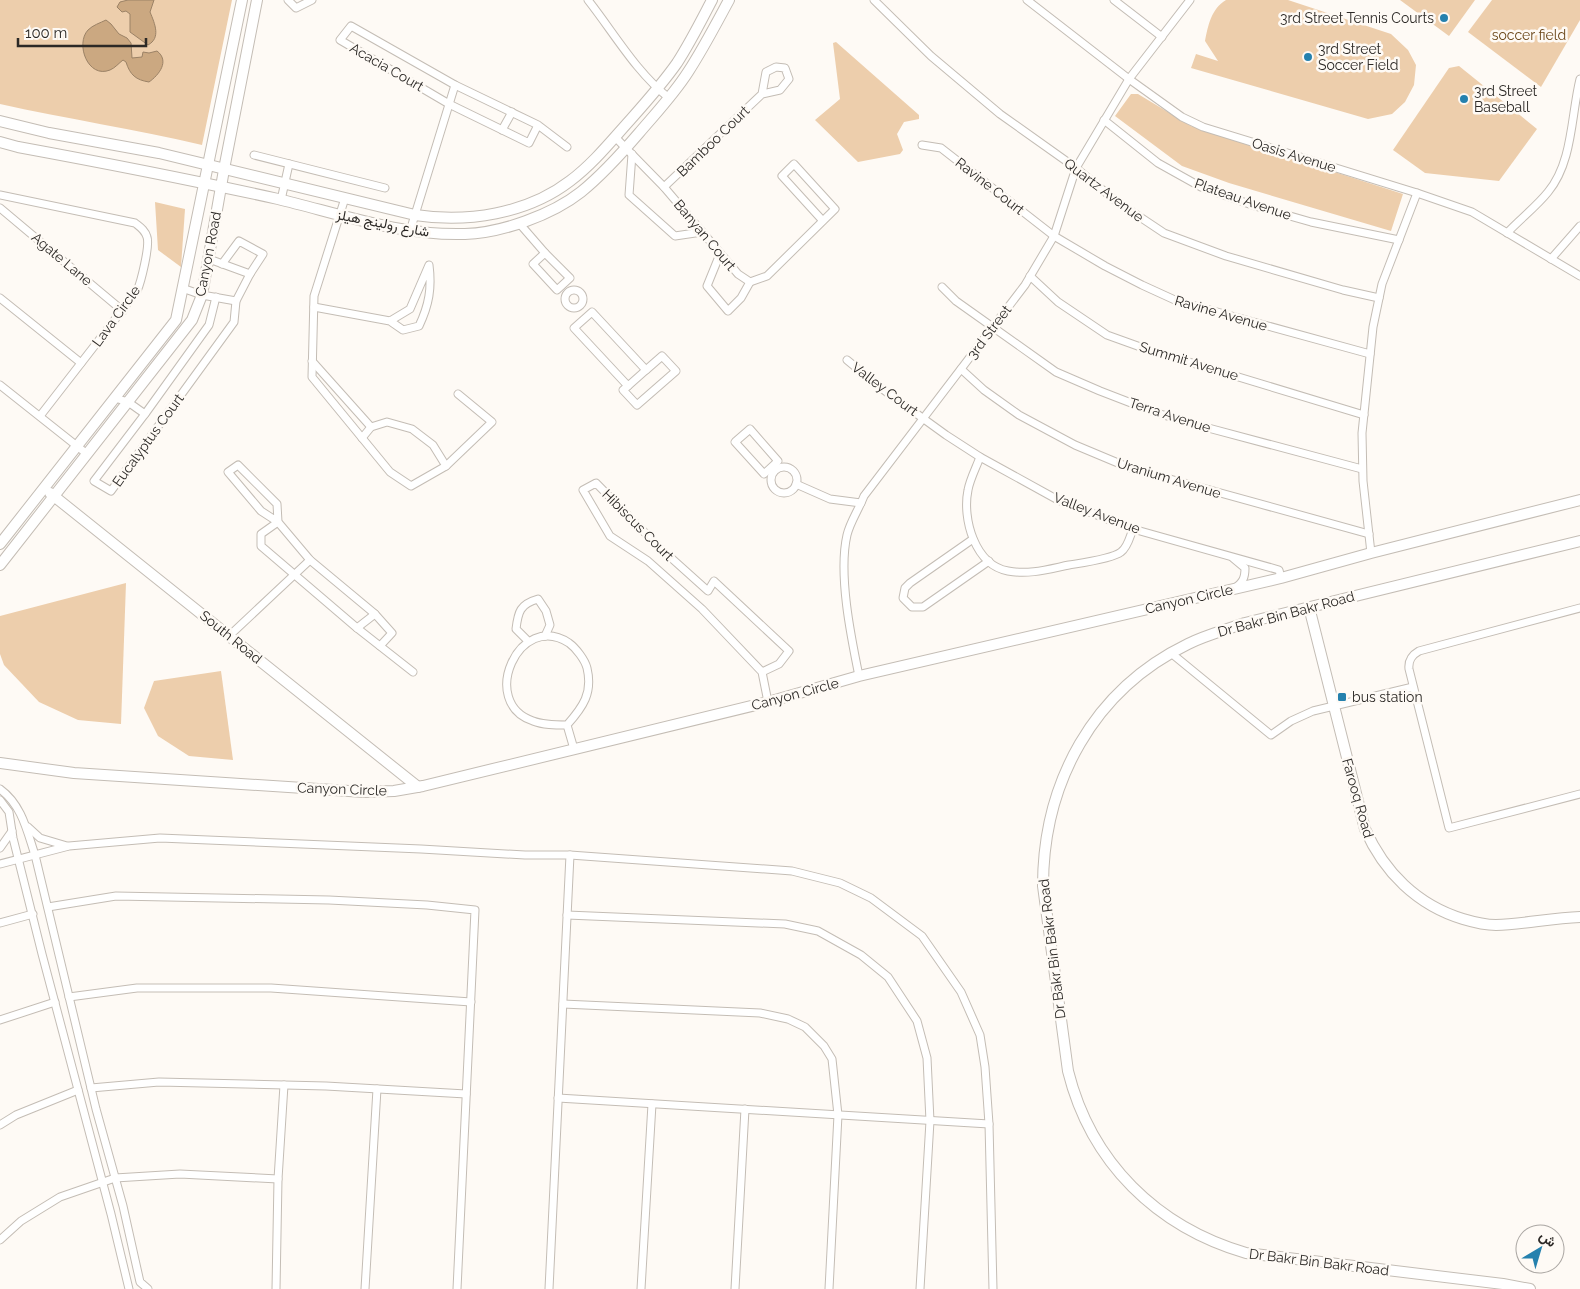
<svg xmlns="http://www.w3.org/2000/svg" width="1580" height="1289" font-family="Raleway,Vazirmatn,sans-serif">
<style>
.green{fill:#edceac}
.water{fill:#cba881;stroke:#9b8266}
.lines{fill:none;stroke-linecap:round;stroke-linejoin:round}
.street-casing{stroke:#c4bdb5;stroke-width:9}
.secondary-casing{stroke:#c4bdb5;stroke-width:12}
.street{stroke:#fff;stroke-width:7}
.secondary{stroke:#fff;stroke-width:10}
.poi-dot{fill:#2581ae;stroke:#fefaf5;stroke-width:2}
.labels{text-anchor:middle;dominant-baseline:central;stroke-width:5;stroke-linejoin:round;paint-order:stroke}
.poi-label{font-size:14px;fill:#2c2926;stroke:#fefaf5;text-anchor:start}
.park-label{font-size:14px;fill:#6c481b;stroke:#fefaf5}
.street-label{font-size:14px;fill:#2c2926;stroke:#fefaf5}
</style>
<rect width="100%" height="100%" fill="#fefaf5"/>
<g class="green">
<path d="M0 0H232L202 145C135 129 67 119 0 104Z"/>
<path d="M1226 0H1288L1391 34 1408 50 1416 65 1414 85 1405 102 1392 114 1368 119 1191 68 1196 54 1218 61 1205 41C1208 26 1211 9 1226 0Z"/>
<path d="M1400 0H1475L1449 36Z"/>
<path d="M1492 0H1580V20L1541 87 1468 32Z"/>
<path d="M836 42 919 115V119L904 122 897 134 903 150 900 154 858 162 815 120 840 99 833 43Z"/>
<path d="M1459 66 1537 129 1499 181 1425 173 1393 150 1449 68Z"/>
<path d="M1131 94H1138L1191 126 1403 194 1391 231 1229 183 1182 166 1115 116Z"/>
<path d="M155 202 185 209 181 267 158 250Z"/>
<path d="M126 583 121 724 78 720 39 702 4 665 0 654V616Z"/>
<path d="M221 671 233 760 189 756 158 736 144 708 154 681Z"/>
</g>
<g class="water">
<path d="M128 0H154L150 12C155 24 161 38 148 45L130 32V14L126 11 122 12 117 7 120 2Z"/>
<path d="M106 20 111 24 119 34 127 38 131 43 132 58 142 57 143 52 149 53 157 51C170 61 159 75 149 82 136 80 130 75 126 62L123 60C119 63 115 68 110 70 88 79 75 44 88 30 93 25 100 23 106 20Z"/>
</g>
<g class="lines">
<g class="street-casing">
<g id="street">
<path d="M288 0 296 8 312 0"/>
<path d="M588 0C614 33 636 72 669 98"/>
<path d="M874 0 931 56 1000 114 1076 168 1116 201 1164 233 1226 256 1343 290 1379 298"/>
<path d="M1027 0 1129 79 1182 117 1203 127 1417 193 1472 212 1580 276"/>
<path d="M1114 0 1162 37"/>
<path d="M1104 120 1158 163 1201 187 1255 206 1311 222 1399 240"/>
<path d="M538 125 529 143 449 104 340 40 351 26 455 85 538 125 567 147"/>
<path d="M502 130 512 112"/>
<path d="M615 137 664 187 738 274 750 282 767 276 835 209 794 164 782 176 823 221"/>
<path d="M922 145 941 148 1054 236 1105 266 1142 285 1177 301 1370 354"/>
<path d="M632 154 629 195 675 236 702 232"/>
<path d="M254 155 385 188"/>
<path d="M664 187 762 94 780 90 789 79 785 68 776 67 766 72 762 94"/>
<path d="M0 195 135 223C140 227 145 230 147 237 150 246 141 282 137 291L40 416"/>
<path d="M345 198 314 296 312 377 390 472 411 486 446 466 492 422 458 394"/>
<path d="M281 200 289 164"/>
<path d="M0 208 123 311"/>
<path d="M519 223 545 253"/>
<path d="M410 231 455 85"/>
<path d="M1507 233C1520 219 1536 207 1548 192 1573 162 1571 115 1580 79"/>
<path d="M545 253 570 278 557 290 533 264Z"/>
<path d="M720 254 707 286 728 311 741 298 750 282"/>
<path d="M209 259 250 274"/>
<path d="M1551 259 1580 226"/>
<path d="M1030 276 1058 302 1107 335 1146 349 1364 415"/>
<path d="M942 287 956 301 1056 372 1100 391 1157 413 1197 425 1362 469"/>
<path d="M182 288 202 295 236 301"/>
<circle cx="574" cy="299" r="9"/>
<path d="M216 297 209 325 145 414 94 481 111 491 234 322 236 301 250 274 263 254 239 241 222 264"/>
<path d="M0 298 81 363"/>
<path d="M314 307 390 321 403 330 419 326C429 305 432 288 429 265L410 309 390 321"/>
<path d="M592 312 646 370 628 386 574 328Z"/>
<path d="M847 360 881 388 946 435 980 457 1058 500 1133 529 1279 570 1281 578"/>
<path d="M312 361 371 427"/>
<path d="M961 369 984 390 1019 415 1075 445 1130 468 1369 534"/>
<path d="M0 385 87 454"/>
<path d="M628 386 623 390 637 405 676 371 662 356 646 370"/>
<path d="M115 398 128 402 145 414"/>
<path d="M750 429 778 461 764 474 735 442Z"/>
<path d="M362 438 371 427 387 422 412 429 433 445 446 466"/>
<path d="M980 457C976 468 970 479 968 490 962 519 975 565 1008 571 1029 575 1049 569 1069 565 1081 563 1112 559 1121 552 1128 547 1130 536 1133 529"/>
<circle cx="784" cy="480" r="13"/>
<path d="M796 484 830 499 861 503"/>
<path d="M278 522 277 504 238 465 228 472 261 511 278 522 310 560 375 614 392 633 380 646"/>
<path d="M278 522 261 534V546L357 628 413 672"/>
<path d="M973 539 910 583 905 588 903 598 912 607H923L989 561"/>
<path d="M1371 553 1363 481 1362 433 1373 327 1382 284 1417 193"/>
<path d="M1233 558 1245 568C1245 578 1243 582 1235 588"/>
<path d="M1580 608 1419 651C1412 655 1408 660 1409 669L1449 828 1580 794"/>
<path d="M357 628 375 614"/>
<path d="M229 636 310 560"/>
<path d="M528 641 516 629C518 612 520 604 538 599L546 611 550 625 545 636"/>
<path d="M1171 653 1271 735 1291 721 1313 711 1413 687"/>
<path d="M762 672 702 609 648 561 610 536 583 490 596 483 659 547 708 591 714 581 789 651 779 664 762 672 768 702"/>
<path d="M859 676C851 637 838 574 847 535 850 522 859 509 864 496L1025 285 1054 236 1076 168 1129 79 1190 0"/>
<path d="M567 725C555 725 543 725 533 721 478 703 519 610 569 643 576 648 585 660 587 668 593 693 583 707 567 725L574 749"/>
<path d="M0 789C22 805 27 831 35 855L96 1109 123 1206 140 1282 148 1289"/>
<path d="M0 800 9 812 13 838 42 954 111 1214 129 1289"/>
<path d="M28 827 40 838 67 846"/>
<path d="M0 848 12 831"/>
<path d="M0 864 69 846 160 838 421 849 525 855H570L792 871 840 883 871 898 922 936 961 992 980 1035 985 1067 989 1124 993 1289"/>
<path d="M48 907 116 896 329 900 427 905 475 910 457 1289"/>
<path d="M567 915 785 924 818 931 861 955 888 977 917 1021 927 1058 930 1121 920 1289"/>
<path d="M0 923 33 914"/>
<path d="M69 997 137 988H271L471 1002"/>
<path d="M563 1004 760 1013 788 1019 805 1027 824 1046 832 1059 838 1115 829 1289"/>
<path d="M0 1020 55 1002"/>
<path d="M91 1088 159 1082 326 1086 466 1094"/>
<path d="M558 1098 989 1124"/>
<path d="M0 1125 16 1115 78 1090"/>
<path d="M0 1240 21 1221 60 1197 115 1178 180 1174 278 1179"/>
<path d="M276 1289 278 1179 284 1085"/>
<path d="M365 1289 377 1089"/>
<path d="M549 1289 570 855"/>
<path d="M641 1289 652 1104"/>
<path d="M735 1289 745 1109"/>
</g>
</g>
<g class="secondary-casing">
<g id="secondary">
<path d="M0 121 49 133 159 153 415 215C467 223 527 214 570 181 593 164 612 140 631 119 647 101 663 83 677 63 690 43 701 21 712 0"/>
<path d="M0 142 18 147C105 163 192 180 278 199 340 214 401 236 465 234 501 233 552 215 581 192 602 175 621 154 639 133 656 113 674 94 688 72 703 49 716 24 729 0"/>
<path d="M50 493 418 787"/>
<path d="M0 544 176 320 242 0"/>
<path d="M0 565 192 320 202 295 225 164 257 0"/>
<path d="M1309 607 1365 829C1384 872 1417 905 1463 919 1473 922 1485 925 1496 925 1524 924 1552 918 1580 917"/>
<path d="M0 763 74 773 364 792 394 791 423 786 768 702 859 676 1281 578 1371 553 1580 500"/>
<path d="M1530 1289 1503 1284 1246 1253C1157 1227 1091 1163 1068 1071L1043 886C1043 783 1093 690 1188 644 1206 635 1226 630 1245 623L1580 541"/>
</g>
</g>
<use href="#street" class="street"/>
<use href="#secondary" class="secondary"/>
</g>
<g class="poi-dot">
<circle cx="1444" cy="18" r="5"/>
<circle cx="1308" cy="57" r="5"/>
<circle cx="1464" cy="99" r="5"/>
<rect x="1337" y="692" width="10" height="10" rx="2.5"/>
</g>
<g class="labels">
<g class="poi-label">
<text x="1434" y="18" text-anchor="end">3rd Street Tennis Courts</text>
<text x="1318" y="49">3rd Street<tspan x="1318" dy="16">Soccer Field</tspan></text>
<text x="1474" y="91">3rd Street<tspan x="1474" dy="16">Baseball</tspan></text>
<text x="1352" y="697">bus station</text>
</g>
<g class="park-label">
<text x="1529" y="35">soccer field</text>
</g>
<g class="street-label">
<text transform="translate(387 67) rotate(30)">Acacia Court</text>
<text transform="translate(713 141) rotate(-44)">Bamboo Court</text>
<text transform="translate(1294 155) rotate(17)">Oasis Avenue</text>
<text transform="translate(990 186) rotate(38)">Ravine Court</text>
<text transform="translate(1104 190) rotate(37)">Quartz Avenue</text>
<text transform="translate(1243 199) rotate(19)">Plateau Avenue</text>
<text transform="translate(383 223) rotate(11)">شارع رولينج هيلز</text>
<text transform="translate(705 235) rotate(50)">Banyan Court</text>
<text transform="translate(208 254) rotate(-79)">Canyon Road</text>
<text transform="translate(62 259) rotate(40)">Agate Lane</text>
<text transform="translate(1221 313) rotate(16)">Ravine Avenue</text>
<text transform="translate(116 316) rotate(-54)">Lava Circle</text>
<text transform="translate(989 332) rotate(-53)">3rd Street</text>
<text transform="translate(1189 361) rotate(17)">Summit Avenue</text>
<text transform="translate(885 389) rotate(37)">Valley Court</text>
<text transform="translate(1170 415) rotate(18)">Terra Avenue</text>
<text transform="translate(148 440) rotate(-54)">Eucalyptus Court</text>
<text transform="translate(1169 478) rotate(17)">Uranium Avenue</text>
<text transform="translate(1097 513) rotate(21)">Valley Avenue</text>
<text transform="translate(638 525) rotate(45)">Hibiscus Court</text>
<text transform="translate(1189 599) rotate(-13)">Canyon Circle</text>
<text transform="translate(1286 614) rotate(-15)">Dr Bakr Bin Bakr Road</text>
<text transform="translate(231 637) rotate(39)">South Road</text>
<text transform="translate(795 694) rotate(-15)">Canyon Circle</text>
<text transform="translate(342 789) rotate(2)">Canyon Circle</text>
<text transform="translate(1358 798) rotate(74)">Farooq Road</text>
<text transform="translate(1052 949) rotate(-97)">Dr Bakr Bin Bakr Road</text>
<text transform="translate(1319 1262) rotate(7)">Dr Bakr Bin Bakr Road</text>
</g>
</g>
<g transform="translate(1540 1249) rotate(38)"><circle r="24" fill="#fefaf5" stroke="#aaa6a2"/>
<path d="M0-4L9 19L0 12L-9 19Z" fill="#2581ae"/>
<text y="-8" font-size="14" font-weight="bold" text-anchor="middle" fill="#2c2926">ش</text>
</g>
<path d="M18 38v8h128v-8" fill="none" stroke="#2c2926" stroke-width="2.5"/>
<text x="25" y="38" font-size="15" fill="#2c2926" stroke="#fefaf5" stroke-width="4" paint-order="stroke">100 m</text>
</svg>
